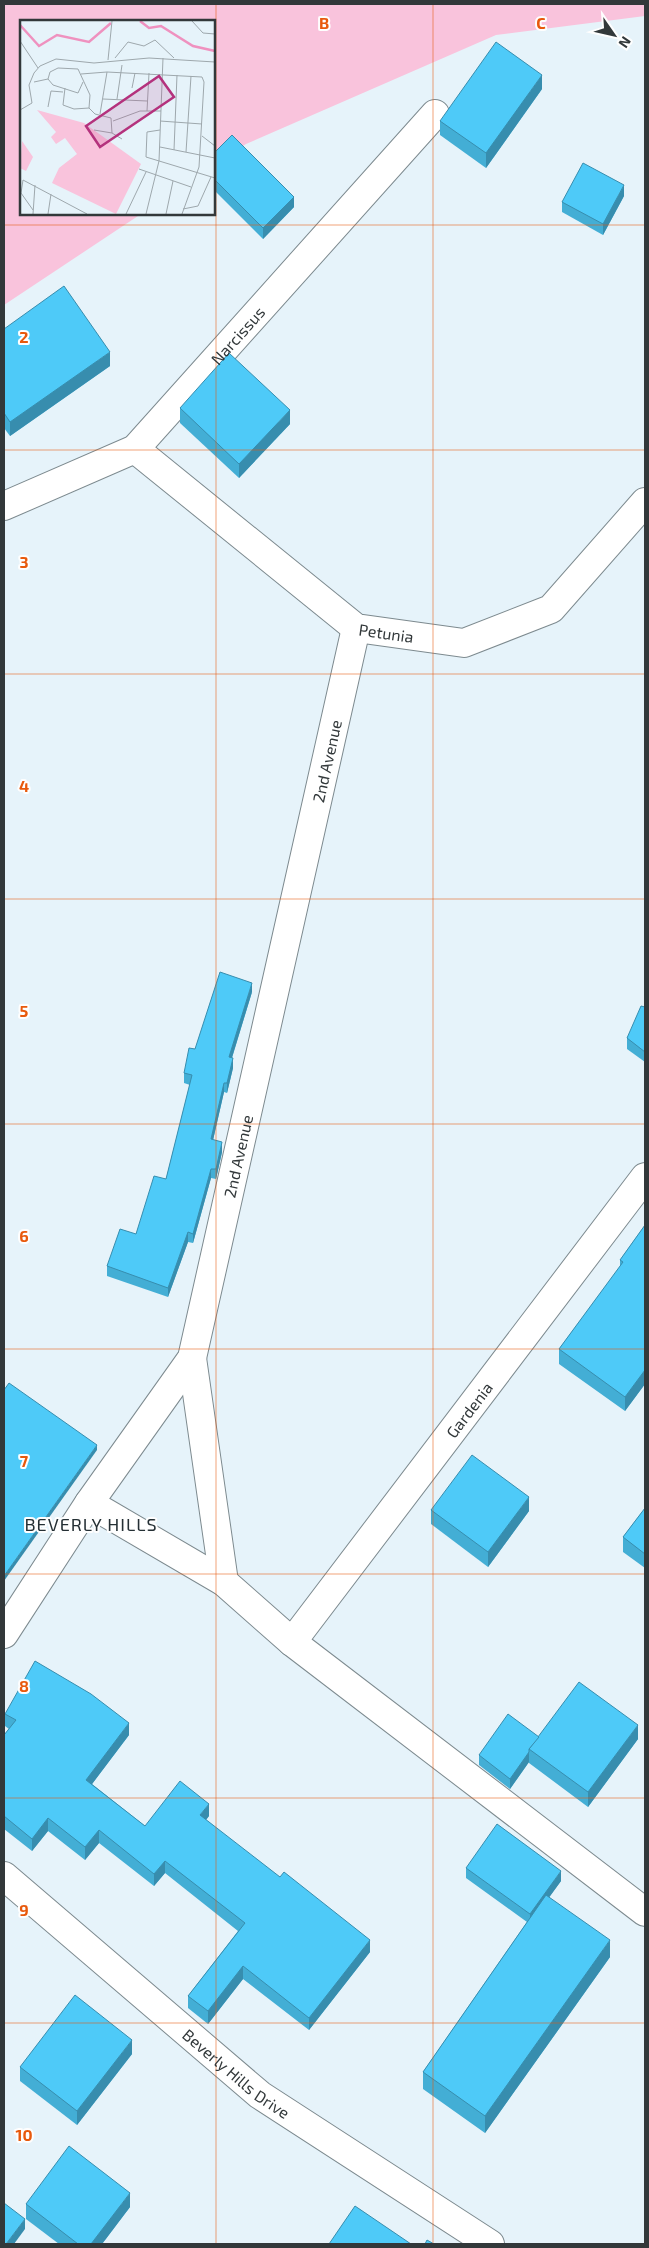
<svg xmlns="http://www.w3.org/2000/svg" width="649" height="2248" font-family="'Exo 2',sans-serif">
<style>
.green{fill:#f9c3dc}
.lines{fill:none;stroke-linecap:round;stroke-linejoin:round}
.minor-casing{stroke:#7d8a8f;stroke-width:30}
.minor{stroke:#fff;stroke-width:28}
.wall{fill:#43aed5}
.shaded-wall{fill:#378dae}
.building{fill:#4ecaf8;stroke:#378dae}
.grid{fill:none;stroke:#e8590c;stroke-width:1;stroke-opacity:0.55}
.labels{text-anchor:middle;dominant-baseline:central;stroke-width:4;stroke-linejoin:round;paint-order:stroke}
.street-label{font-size:16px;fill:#32383a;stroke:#fefefe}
.neighbourhood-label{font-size:18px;letter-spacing:1px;fill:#242f34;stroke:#fefefe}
.inset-river{fill:none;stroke:#ef91bf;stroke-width:2.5}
.inset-road{fill:none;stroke:#9ea8ad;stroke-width:1}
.view{fill:#b4327d;fill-opacity:0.15;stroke:#b4327d;stroke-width:2.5}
.inset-edge{fill:none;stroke:#32383a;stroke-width:2.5}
.grid-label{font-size:16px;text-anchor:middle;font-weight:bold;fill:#e8590c;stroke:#fefefe;stroke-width:4;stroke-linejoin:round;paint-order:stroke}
</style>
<rect width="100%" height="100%" fill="#e6f3fa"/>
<path class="green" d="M4 4H645V16L496 35 246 144 214 165V21H21V214H141L4 305Z"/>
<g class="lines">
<g class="minor-casing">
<g id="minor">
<path id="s1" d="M135 449 356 628 464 643 551 609 645 502"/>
<path id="s2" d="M4 506 135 449 435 114"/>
<path d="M192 1358 224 1582"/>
<path d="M89 1503 224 1582 292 1642 645 1912"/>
<path id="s3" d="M4 1634 89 1503 192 1358 356 628"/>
<path id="s4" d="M292 1642 645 1177"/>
<path id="s5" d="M4 1876 260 2095 490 2244"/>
</g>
</g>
<use href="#minor" class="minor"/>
</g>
<g class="wall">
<path d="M542 89 486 168 440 135V121Z"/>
<path d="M214 153 294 207 263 239 214 190Z"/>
<path d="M624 196 603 235 562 212V202Z"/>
<path d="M4 329 110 366 10 436 4 428Z"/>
<path d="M180 408 290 424 239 478 180 423Z"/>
<path d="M252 992 232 1058 233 1068 227 1093 224 1092 213 1140 222 1152 216 1179 211 1178 193 1243 188 1242 168 1297 107 1276V1266L136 1234 166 1179 190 1085 184 1083V1073L195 1049Z"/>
<path d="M645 1007V1062L627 1049V1038Z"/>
<path d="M645 1225V1384L625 1411 559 1364V1349L620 1267V1260Z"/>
<path d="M645 1508V1568L623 1552V1537Z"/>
<path d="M431 1510 529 1511 488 1567 431 1524Z"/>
<path d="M5 1714 129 1735 92 1784 145 1826 209 1816 206 1820 370 1952 309 2030 243 1979 208 2024 188 2008V1996L238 1931 165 1873 154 1886 99 1843 85 1860 48 1831 32 1851 4 1829V1735L9 1729 5 1726Z"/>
<path d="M539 1737 638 1739 588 1807 529 1763V1762L510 1789 479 1765V1755Z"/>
<path d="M466 1868 561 1881 549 1897 610 1957 485 2133 423 2089V2072L527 1922 466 1878Z"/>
<path d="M132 2054 77 2125 20 2081V2067Z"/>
<path d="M26 2204 130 2207 102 2244H59L26 2219Z"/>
</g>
<g class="shaded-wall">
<path d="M542 75V89L486 168V153Z"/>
<path d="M624 185V196L603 235V224Z"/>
<path d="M294 197V207L263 239V228Z"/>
<path d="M110 352V366L10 436V422Z"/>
<path d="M290 410V424L239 478V464Z"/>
<path d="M252 983V992L229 1067V1057Z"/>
<path d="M233 1058V1068L227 1093V1083Z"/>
<path d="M224 1083V1092L211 1149V1139Z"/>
<path d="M222 1142V1152L216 1179V1169Z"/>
<path d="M211 1169V1178L193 1243V1234Z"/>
<path d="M188 1232V1242L168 1297V1288Z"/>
<path d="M645 1370V1384L625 1411V1397Z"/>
<path d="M97 1445V1450L4 1581V1576Z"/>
<path d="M529 1497V1511L488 1567V1552Z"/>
<path d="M129 1723V1735L86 1792V1780Z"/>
<path d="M638 1725V1739L588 1807V1792Z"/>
<path d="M529 1752V1762L510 1789V1779Z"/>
<path d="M209 1804V1816L200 1827V1815Z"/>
<path d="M48 1818V1831L32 1851V1839Z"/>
<path d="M99 1830V1843L85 1860V1847Z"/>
<path d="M165 1861V1873L154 1886V1874Z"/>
<path d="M561 1871V1881L530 1924V1914Z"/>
<path d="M370 1940V1952L309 2030V2018Z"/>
<path d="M610 1940V1957L485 2133V2116Z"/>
<path d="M243 1966V1979L208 2024V2011Z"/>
<path d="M132 2040V2054L77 2125V2111Z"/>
<path d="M130 2193V2207L102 2244H91Z"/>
<path d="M25 2219V2229L14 2244H6Z"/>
</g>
<g class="building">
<path d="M496 42 542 75 486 153 440 121Z"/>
<path d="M232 135 294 197 263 228 214 179V153Z"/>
<path d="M583 163 624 185 603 224 562 202Z"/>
<path d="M64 286 110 352 10 422 4 413V329Z"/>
<path d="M229 353 290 410 239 464 180 408Z"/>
<path d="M220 972 252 983 229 1057 233 1058 227 1083H224L211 1139 222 1142 216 1169H211L193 1234 188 1232 168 1288 107 1266 120 1229 136 1234 154 1176 166 1179 192 1075 184 1073 189 1048 195 1049Z"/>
<path d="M641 1006 645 1007V1052L627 1038Z"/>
<path d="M645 1225V1370L625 1397 559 1349 623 1262 620 1260Z"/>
<path d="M9 1383 97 1445 4 1576V1390Z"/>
<path d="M472 1455 529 1497 488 1552 431 1510Z"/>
<path d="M645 1508V1554L623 1537Z"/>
<path d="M35 1661 91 1694 129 1723 86 1780 145 1826 180 1781 209 1804 200 1815 280 1877 284 1872 370 1940 309 2018 243 1966 208 2011 188 1996 245 1923 165 1861 154 1874 99 1830 85 1847 48 1818 32 1839 4 1816V1735L16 1720 5 1714Z"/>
<path d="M579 1682 638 1725 588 1792 529 1749Z"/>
<path d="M508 1714 539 1737 529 1749V1752L510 1779 479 1755Z"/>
<path d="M497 1824 561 1871 530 1914 466 1868Z"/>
<path d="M546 1895 610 1940 485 2116 423 2072Z"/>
<path d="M75 1995 132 2040 77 2111 20 2067Z"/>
<path d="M69 2146 130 2193 91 2244H78L26 2204Z"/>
<path d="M4 2203 25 2219 6 2244H4Z"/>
<path d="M355 2206 411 2244H329Z"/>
<path d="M427 2240 434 2244H425Z"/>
</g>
<path class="grid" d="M216 4V2244M433 4V2244M4 225H645M4 450H645M4 674H645M4 899H645M4 1124H645M4 1349H645M4 1574H645M4 1798H645M4 2023H645"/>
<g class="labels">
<g class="street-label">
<text stroke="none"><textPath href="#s2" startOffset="296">Narcissus</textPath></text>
<text stroke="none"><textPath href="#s1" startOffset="315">Petunia</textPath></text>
<text stroke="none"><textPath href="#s3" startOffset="946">2nd Avenue</textPath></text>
<text stroke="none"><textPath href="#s3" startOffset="541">2nd Avenue</textPath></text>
<text stroke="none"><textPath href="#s4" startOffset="292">Gardenia</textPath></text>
<text stroke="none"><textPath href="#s5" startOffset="305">Beverly Hills Drive</textPath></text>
</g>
<g class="neighbourhood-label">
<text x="91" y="1524">BEVERLY HILLS</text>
</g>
</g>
<g transform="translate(20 20)">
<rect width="195" height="195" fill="#e6f3fa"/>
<path d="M17 90 64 103 121 144 96 194 32 163 39 148 57 134 45 118 36 124 31 117 36 112ZM2 121 13 137 6 151 0 148Z" fill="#f9c3dc"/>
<path class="inset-river" d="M120 1 129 8 141 6 173 26 195 31M0 5 19 26 37 15 69 22 91 3"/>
<path class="inset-road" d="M172 1 183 13 195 14M0 21 18 48M95 38 108 22 124 26 135 20 154 38M88 40 92 1M61 54 87 52 182 57 184 62 179 147 162 194M28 59 30 52 38 48 58 49 70 75 69 88 75 94 91 98 92 113M14 62 28 59 33 65 58 73 63 62M45 68 43 85 54 89 69 88M112 68 115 53M83 79 127 81M97 79 102 45M28 87 31 71 43 72M0 90 12 83 9 65 14 53 20 46 36 39 74 43 129 38 195 42M127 91 129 53M195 93V109M80 94 87 52M93 101 120 91H141M140 101 182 104M74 110 92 113 102 119M140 110 127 112 126 137 195 158M182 116 195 126M140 127 195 138M154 130 157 55M166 132 171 56M119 149 171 167M163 189 178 186 191 157M13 190 1 173 3 160 67 194M13 194 15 165M28 194 31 174M106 194 126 152M126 194 139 141 143 38M146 194 153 161"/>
<path class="view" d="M139 56 154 77 80 127 66 106Z"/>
<rect width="195" height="195" class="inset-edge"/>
</g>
<g class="grid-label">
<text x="324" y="29">B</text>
<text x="541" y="29">C</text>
<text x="24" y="343">2</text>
<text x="24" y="568">3</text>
<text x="24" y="792">4</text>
<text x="24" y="1017">5</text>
<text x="24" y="1242">6</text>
<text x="24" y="1467">7</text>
<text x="24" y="1692">8</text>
<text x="24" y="1916">9</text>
<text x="24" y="2141">10</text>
</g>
<rect width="649" height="2248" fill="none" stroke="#32383a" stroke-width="10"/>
<g transform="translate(614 35) rotate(124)" stroke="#fefefe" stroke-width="4" paint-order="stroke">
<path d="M0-4L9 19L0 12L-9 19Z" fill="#32383a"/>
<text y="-8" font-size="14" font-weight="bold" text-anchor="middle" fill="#32383a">N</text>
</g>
</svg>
